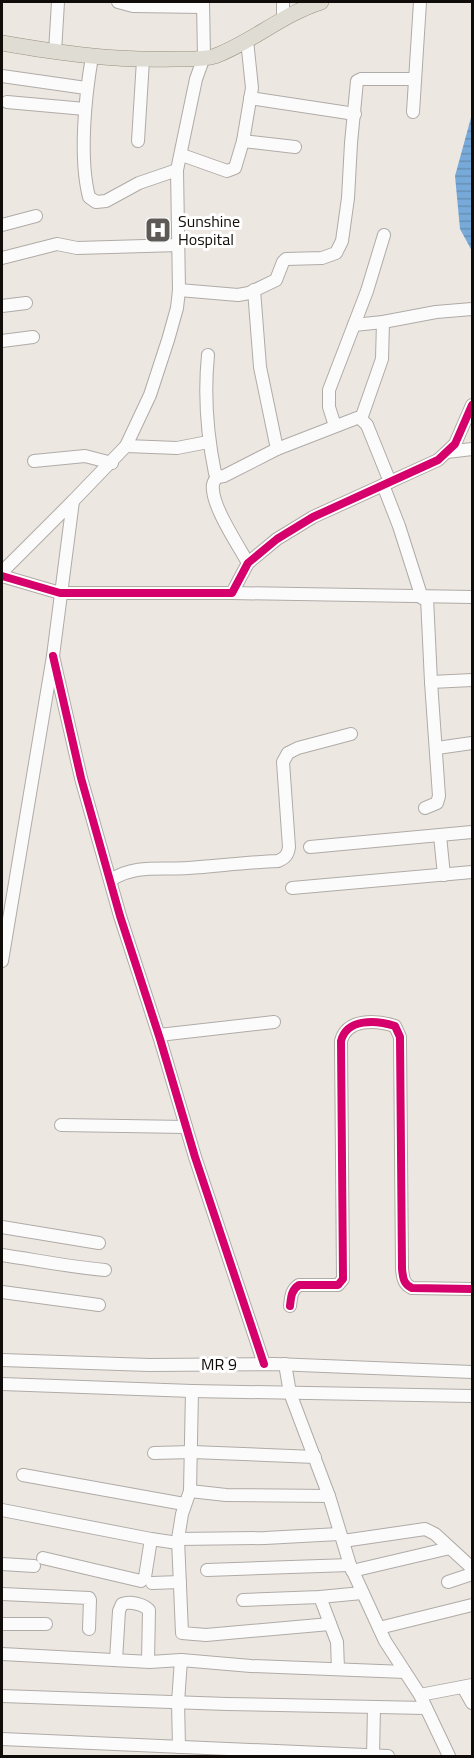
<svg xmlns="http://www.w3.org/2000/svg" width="474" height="1758" font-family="'Titillium Web',sans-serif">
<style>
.water{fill:url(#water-rules)}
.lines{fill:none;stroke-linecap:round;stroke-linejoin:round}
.minor-casing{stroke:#afaba7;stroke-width:14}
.major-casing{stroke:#97907d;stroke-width:16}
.minor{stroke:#fcfbfb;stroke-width:12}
.major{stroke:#dfddd3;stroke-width:15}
.cycleway-casing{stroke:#fff;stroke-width:11}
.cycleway{stroke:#d6006c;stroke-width:8}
.labels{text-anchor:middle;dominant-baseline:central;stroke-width:6;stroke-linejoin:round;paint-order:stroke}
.poi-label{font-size:16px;fill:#0f0c09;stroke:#fff;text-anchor:start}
.street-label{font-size:16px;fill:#0f0c09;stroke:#fff}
</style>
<defs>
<pattern id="water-rules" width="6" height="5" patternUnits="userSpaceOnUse" patternTransform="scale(1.5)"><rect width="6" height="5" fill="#77aad8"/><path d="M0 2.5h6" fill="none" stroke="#6691b8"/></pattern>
</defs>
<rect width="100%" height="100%" fill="#ede7e2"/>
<path class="water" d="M472 114V251L460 229 455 176Z"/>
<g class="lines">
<g class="minor-casing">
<g id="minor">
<path d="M118 2 133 6 203 7"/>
<path d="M283 2V18"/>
<path d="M55 52 58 2"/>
<path d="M92 57C85 97 79 158 89 197L96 202 106 201 139 183 177 170"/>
<path d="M2 76 86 88"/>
<path d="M250 98 355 114"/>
<path d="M7 102 85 109"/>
<path d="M413 112 420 2"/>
<path d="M138 141 143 60"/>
<path d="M243 141 295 147"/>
<path d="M182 155 227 171 235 168 243 141 252 88 247 40"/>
<path d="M2 225 36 216"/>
<path d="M2 258 57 244 77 248 179 245"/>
<path d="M179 290 238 295 249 293 276 280 283 262 286 259 322 258 336 253 342 241 348 198 351 143 357 81 361 79H415"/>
<path d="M254 290 260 367 277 449"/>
<path d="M2 306 26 303"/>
<path d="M354 325 383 322 436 312 472 309"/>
<path d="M2 341 33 337"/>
<path d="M208 355C204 395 207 434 215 473L217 477 224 476 277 449 357 418 361 419 367 425 390 482"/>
<path d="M361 419 382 359 383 322"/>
<path d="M335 426 329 407V390L367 291 384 235"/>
<path d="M126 446 177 448 208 442"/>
<path d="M447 452 472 449"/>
<path d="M34 461 85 456 112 463"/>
<path d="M217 477C214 481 212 484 213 490 214 509 238 545 248 563"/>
<path d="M383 485 399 526 422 598"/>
<path d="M73 501 126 446 150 395 168 340 177 308 179 290 177 170 196 79 204 57 203 2"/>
<path d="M2 572 73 501 53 656 2 961"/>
<path d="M2 576 60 593H232L248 563 277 539 313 517 438 460 455 444 472 405"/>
<path d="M232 593 472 597"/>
<path d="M53 656 81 778 120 916 160 1039 195 1157 264 1364"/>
<path d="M431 682 472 680"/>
<path d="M437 748 472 743"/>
<path d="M425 808 437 803 439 796 431 682 427 598"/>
<path d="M440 836 444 875"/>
<path d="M310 847 472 832"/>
<path d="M111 880C135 864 162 870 188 868 218 866 248 862 278 861 285 858 288 855 289 847L283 762 288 753 298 748 351 734"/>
<path d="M292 888 472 872"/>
<path d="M159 1035 274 1022"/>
<path d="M61 1125 186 1127"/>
<path d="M2 1227 99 1243"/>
<path d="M2 1255C36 1260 70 1267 105 1270"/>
<path d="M2 1292 99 1305"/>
<path d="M290 1306C291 1298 291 1290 299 1285H338L343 1279 341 1041C347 1018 376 1020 395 1026L400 1037 402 1269C403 1277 403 1284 412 1288L472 1289"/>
<path d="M2 1360 149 1365 275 1364 472 1372"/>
<path d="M285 1364 290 1393 329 1496 350 1565 385 1641 420 1695 449 1756"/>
<path d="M2 1384 192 1391 472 1396"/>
<path d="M192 1391 190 1491 182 1514 178 1539 182 1633 206 1635 330 1624"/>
<path d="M154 1453 192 1452 315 1457"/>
<path d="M23 1475 184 1504"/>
<path d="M190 1491 226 1495 329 1496"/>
<path d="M2 1510 151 1539 178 1543"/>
<path d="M178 1539 265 1538 339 1534"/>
<path d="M343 1541 425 1529 435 1534 472 1568"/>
<path d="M43 1558 141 1581 145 1577 151 1539"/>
<path d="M2 1564 34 1566"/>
<path d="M207 1570 350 1565"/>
<path d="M352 1571 450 1548"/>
<path d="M448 1582 472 1574"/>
<path d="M152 1583 180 1582"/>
<path d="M2 1594 89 1598 90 1600 89 1629"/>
<path d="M320 1597 337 1642 338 1669"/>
<path d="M243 1600 320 1597 362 1593"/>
<path d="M2 1624H46"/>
<path d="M379 1628 472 1605"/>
<path d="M2 1654 150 1662 181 1660 251 1666 405 1672"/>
<path d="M116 1660 119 1611 122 1604C130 1601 143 1604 149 1610L148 1661"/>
<path d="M463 1687 472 1703"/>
<path d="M420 1695 472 1685"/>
<path d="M2 1696 227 1704 426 1708"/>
<path d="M2 1739 388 1756"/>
<path d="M179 1747 178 1702 181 1660"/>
<path d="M373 1756 374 1707"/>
</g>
</g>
<g class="major-casing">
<path id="major" d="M2 43C59 53 116 61 174 59 187 59 203 60 215 56 252 42 283 14 321 2"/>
</g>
<use href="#minor" class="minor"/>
<use href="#major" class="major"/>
<g class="cycleway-casing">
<g id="cycleway">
<path d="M2 576 60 593H232L248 563 277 539 313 517 438 460 455 444 472 405"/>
<path d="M53 656 81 778 120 916 160 1039 195 1157 264 1364"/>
<path d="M290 1306C291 1298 291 1290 299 1285H338L343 1279 341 1041C347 1018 376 1020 395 1026L400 1037 402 1269C403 1277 403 1284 412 1288L472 1289"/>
</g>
</g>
<use href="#cycleway" class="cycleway"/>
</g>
<defs>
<g id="hospital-square" transform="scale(1.35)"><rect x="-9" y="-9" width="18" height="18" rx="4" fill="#5d5955" stroke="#fff"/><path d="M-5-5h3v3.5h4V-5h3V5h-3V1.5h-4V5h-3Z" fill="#fff"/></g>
</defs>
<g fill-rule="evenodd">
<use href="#hospital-square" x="158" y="230"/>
</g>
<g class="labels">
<g class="poi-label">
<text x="178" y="221">Sunshine<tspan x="178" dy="18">Hospital</tspan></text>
</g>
<g class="street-label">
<text x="219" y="1364">MR 9</text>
</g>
</g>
<rect width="474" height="1758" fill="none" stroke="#0f0c09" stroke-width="6"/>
</svg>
